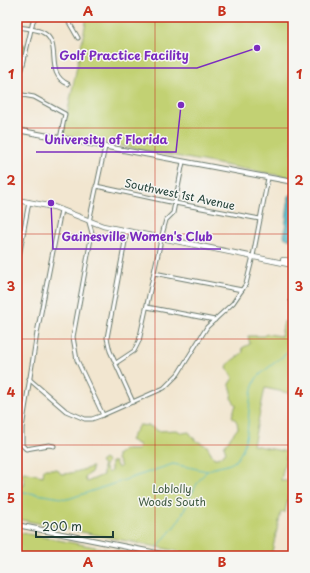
<svg xmlns="http://www.w3.org/2000/svg" width="310" height="573" font-family="'Playpen Sans',sans-serif">
<style>
.green{fill:#c2d173;stroke:#708754}
.forest{fill:#99b365;stroke:#5c784c}
.water{fill:#49b5c5;stroke:#34797c}
.lines{fill:none;stroke-linecap:round;stroke-linejoin:round}
.stream{stroke:#49b5c5;stroke-width:1}
.street-casing{stroke:#69786b;stroke-width:5}
.secondary-casing{stroke:#69786b;stroke-width:6}
.primary-casing{stroke:#69786b;stroke-width:6}
.street{stroke:#fff;stroke-width:3}
.secondary{stroke:#fff;stroke-width:4}
.primary{stroke:#fff;stroke-width:4.5}
.grid{fill:none;stroke:#c8321e;stroke-width:1;stroke-opacity:0.55}
.labels{text-anchor:middle;dominant-baseline:central;stroke-width:3;stroke-linejoin:round;paint-order:stroke}
.street-label{font-size:11px;fill:#1f3d34;stroke:#f6f6f2}
.park-label{font-size:11px;fill:#405b41;stroke:#f6f6f2}
.leader{fill:none;stroke:#7b2cbf;stroke-width:1.5}
.callout-dot{fill:#7b2cbf;stroke:#f6f6f2;stroke-width:1.5}
.callout-label{font-size:12px;text-anchor:middle;font-weight:bold;fill:#7b2cbf;stroke:#f6f6f2;stroke-width:3;stroke-linejoin:round;paint-order:stroke}
.neatline{fill:none;stroke:#c8321e;stroke-width:1.5}
.grid-label{font-size:13px;text-anchor:middle;font-weight:bold;fill:#c8321e}
</style>
<rect width="100%" height="100%" fill="#f6f6f2"/>
<filter id="ink" filterUnits="userSpaceOnUse"><feTurbulence type="fractalNoise" baseFrequency=".025" numOctaves="2"/><feDisplacementMap in="SourceGraphic" scale="8" xChannelSelector="R" yChannelSelector="G"/><feConvolveMatrix kernelMatrix="1 2 1 2 8 2 1 2 1" color-interpolation-filters="sRGB"/></filter>
<filter id="wash" filterUnits="userSpaceOnUse"><feTurbulence type="fractalNoise" baseFrequency=".012" numOctaves="4" result="noise"/><feDisplacementMap in="SourceGraphic" scale="16" xChannelSelector="R" yChannelSelector="G"/><feGaussianBlur stdDeviation="0.9" result="paint"/><feColorMatrix in="noise" values="0 0 0 0 0 0 0 0 0 0 0 0 0 0 0 0 0 1.4 0 .05"/><feComposite in="paint" operator="in"/></filter>
<g filter="url(#wash)">
<rect width="100%" height="100%" fill="#f2e6d0"/>
<g class="green">
<path d="M87 17H293V178L63 135Z"/>
<path d="M284 321 293 330V394L265 388 253 445 287 452 281 480 291 482 285 512H281L271 556H202L17 519V486L25 485 24 478 17 477 24 472 43 476 44 469H57L61 474C72 474 81 470 92 467V471L85 478 87 482 103 475V466L100 462 104 459 108 462 104 467 108 473 111 471V462H115L118 468 121 466 117 459V455L124 450H138L139 445 130 440 139 425 150 426 158 431 177 430 182 433 189 432 195 440 207 446 214 458H218L226 452 224 446 238 428 237 422 232 416 236 405 231 398 232 391 229 384 233 378 227 367C230 360 237 358 243 352L242 348 250 344 248 336H263L267 334 281 336Z"/>
<path d="M17 532 141 556H17Z"/>
</g>
<path class="forest" d="M17 43 26 45 22 66 17 73Z"/>
<path class="water" d="M292 194 293 229 290 240 284 237 289 195Z"/>
<g class="lines">
<g class="stream">
<path d="M17 491 68 499 173 464 207 471"/>
<path d="M157 549C163 538 173 530 179 520 188 505 193 485 206 472 214 465 230 468 237 459 254 436 244 403 256 379 259 374 285 355 292 349L293 345"/>
</g>
</g>
</g>
<g filter="url(#ink)">
<g class="lines">
<g class="street-casing">
<g id="street">
<path d="M66 17 78 38"/>
<path d="M17 27C25 28 35 29 42 32 64 43 43 73 68 84"/>
<path d="M17 77 22 69 33 21 36 17"/>
<path d="M17 94 34 97 65 114 60 139"/>
<path d="M96 186 175 203 260 219"/>
<path d="M17 230 24 231"/>
<path d="M127 231 107 338 110 351 133 402"/>
<path d="M17 267 29 202"/>
<path d="M154 273 242 290"/>
<path d="M291 300 293 297"/>
<path d="M147 307 215 320"/>
<path d="M116 363 134 351 139 341 163 231 166 220 173 213 183 162"/>
<path d="M29 379 66 411 85 419H92L103 415 164 388 178 374 207 327 233 303 246 284 253 256 268 178"/>
<path d="M103 415 77 360 73 337 92 233 89 222 105 147"/>
<path d="M54 446 49 445 26 449 22 445V428L37 333 61 210"/>
</g>
</g>
<g class="secondary-casing">
<g id="secondary">
<path d="M17 130 293 182"/>
<path d="M17 525 172 556"/>
</g>
</g>
<g class="primary-casing">
<g id="primary">
<path d="M17 200 54 207 103 226 293 265"/>
<path d="M283 260 293 261"/>
</g>
</g>
<use href="#street" class="street"/>
<use href="#secondary" class="secondary"/>
<use href="#primary" class="primary"/>
</g>
</g>
<path class="grid" d="M155 17V556M17 128H293M17 234H293M17 339H293M17 445H293"/>
<g class="labels">
<g class="street-label">
<text transform="translate(180 194) rotate(12)">Southwest 1st Avenue</text>
</g>
<g class="park-label">
<text x="172" y="488">Loblolly<tspan x="172" dy="13">Woods South</tspan></text>
</g>
</g>
<path class="leader" d="M257 48L197 68H51M181 105L176 152H36M51 203L53 249H221"/>
<g class="callout-dot">
<circle cx="257" cy="48" r="4"/>
<circle cx="181" cy="105" r="4"/>
<circle cx="51" cy="203" r="4"/>
</g>
<g class="callout-label">
<text x="124" y="60">Golf Practice Facility</text>
<text x="106" y="144">University of Florida</text>
<text x="137" y="241">Gainesville Women's Club</text>
</g>
<rect width="310" height="573" fill="none" stroke="#f6f6f2" stroke-width="44"/>
<path d="M36 531v6h77v-6" fill="none" stroke="#1f3d34" stroke-width="2"/>
<text x="42" y="531" font-size="12" fill="#1f3d34" stroke="#f6f6f2" stroke-width="3" paint-order="stroke">200 m</text>
<rect x="22" y="22" width="266" height="529" class="neatline"/>
<g class="grid-label">
<text x="88" y="16">A</text>
<text x="222" y="16">B</text>
<text x="11" y="79">1</text>
<text x="299" y="79">1</text>
<text x="11" y="185">2</text>
<text x="299" y="185">2</text>
<text x="11" y="291">3</text>
<text x="299" y="291">3</text>
<text x="11" y="397">4</text>
<text x="299" y="397">4</text>
<text x="11" y="503">5</text>
<text x="299" y="503">5</text>
<text x="88" y="567">A</text>
<text x="222" y="567">B</text>
</g>
</svg>
